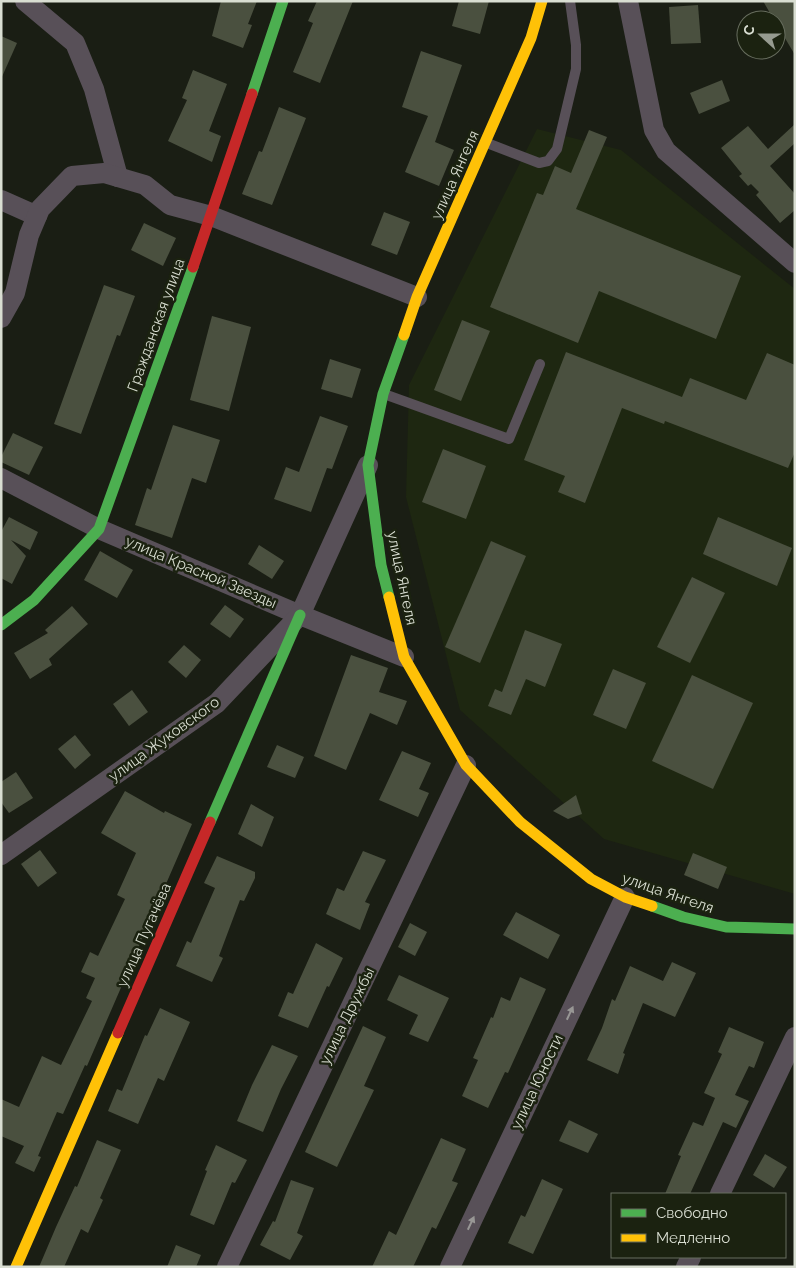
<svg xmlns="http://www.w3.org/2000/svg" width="796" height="1268" font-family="Raleway,sans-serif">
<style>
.built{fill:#1e2711}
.building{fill:#4a503f}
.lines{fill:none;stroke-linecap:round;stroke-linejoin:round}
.lane{stroke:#585058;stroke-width:10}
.street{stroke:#585058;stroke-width:20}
.fast{stroke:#4caf50;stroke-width:11}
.slow{stroke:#ffc107;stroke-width:11}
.jam{stroke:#c62828;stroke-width:11}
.oneway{fill:#989795}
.labels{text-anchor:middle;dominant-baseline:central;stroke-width:5;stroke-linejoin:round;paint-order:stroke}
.street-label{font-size:15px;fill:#d9ded2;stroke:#1b2210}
</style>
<rect width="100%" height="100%" fill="#1a1e14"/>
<path class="built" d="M537 129 621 150 795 289V894L604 839 460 710 406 497 409 385Z"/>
<g class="building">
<path d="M221 1H257L248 24 252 25 243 48 212 36Z"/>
<path d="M317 1H353L320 83 293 72 313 23 308 21Z"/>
<path d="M459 1H489L480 34 452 26Z"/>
<path d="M763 1H795V55L776 23V20H774Z"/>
<path d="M698 5 701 43 671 44 669 7Z"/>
<path d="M1 36 17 43 1 79Z"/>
<path d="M421 51 462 65 435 142 454 150 439 186 405 172 428 116 402 107Z"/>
<path d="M193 70 227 84 209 131 221 136 212 162 168 141 187 100 182 98Z"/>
<path d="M722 80 730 101 699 114 690 93Z"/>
<path d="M279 107 306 118 272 205 242 194 259 151 262 152Z"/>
<path d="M795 124V143L770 166 795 194V210L780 223 756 195 759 192 751 184 748 186 739 176 742 174 721 148 748 126 768 149Z"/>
<path d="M589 130 607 137 576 209 741 276 716 339 599 291 578 343 490 307 537 193 543 195 555 166 571 173Z"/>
<path d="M384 212 410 222 397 255 371 245Z"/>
<path d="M144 223 176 238 163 266 131 250Z"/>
<path d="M104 285 135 296 120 336 117 335 81 434 54 424Z"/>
<path d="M212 316 251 327 229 411 190 400Z"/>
<path d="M462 320 490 331 461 401 434 390Z"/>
<path d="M566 352 682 397 690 378 746 400 767 353 795 365V452L788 468 665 421 664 424 622 408 585 503 558 492 565 476 524 460Z"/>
<path d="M330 359 361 369 352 398 321 389Z"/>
<path d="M320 416 348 426 332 469 327 468 311 512 274 499 286 467 299 472Z"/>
<path d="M173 425 220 440 206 483 192 478 172 538 135 525 147 488 151 490Z"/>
<path d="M13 433 43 447 29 475 1 462V457Z"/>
<path d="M443 449 486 466 466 519 422 502Z"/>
<path d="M9 517 38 532 30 550 11 540 26 556 12 584 1 578V529L2 530Z"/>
<path d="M718 517 792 548 777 586 703 554Z"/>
<path d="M491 541 526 556 480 663 445 647Z"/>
<path d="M259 545 284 561 272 579 248 564Z"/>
<path d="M100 551 133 570 117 598 84 580Z"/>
<path d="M692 577 725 593 690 663 657 647Z"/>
<path d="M225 605 244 619 230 638 210 624Z"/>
<path d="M72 606 88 624 49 659 52 665 30 679 14 653 48 633 45 630Z"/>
<path d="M525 630 562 644 545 687 526 679 511 715 488 706 495 689 502 692Z"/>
<path d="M184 645 201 660 186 678 168 662Z"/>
<path d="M351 655 388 668 379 692 407 701 397 725 370 713 346 770 314 756Z"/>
<path d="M613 669 646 683 626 729 593 715Z"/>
<path d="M692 675 753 703 713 789 652 761Z"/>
<path d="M132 690 148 712 129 726 113 704Z"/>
<path d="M75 735 91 755 75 769 58 749Z"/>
<path d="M277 745 304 757 295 778 267 767Z"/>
<path d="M402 751 431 763 419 789 429 793 418 817 379 800Z"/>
<path d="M16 772 33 798 9 813 1 802V782Z"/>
<path d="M125 791 164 813 165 811 192 824 87 1066 85 1065 63 1114 57 1112 38 1156 41 1157 34 1172 15 1163 24 1146 1 1136V1099L19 1107 42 1056 61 1065 92 1001 86 998 95 978 81 972 90 952 98 956 125 899 117 895 136 853 101 833Z"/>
<path d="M576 795 582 814 568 819 553 811Z"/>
<path d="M251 804 274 817 262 847 238 834Z"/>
<path d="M40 850 57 873 38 887 21 864Z"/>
<path d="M363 851 386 860 365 902 370 904 360 930 326 914 337 888 344 891Z"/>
<path d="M693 853 727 867 718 889 684 875Z"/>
<path d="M217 856 255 872V878L244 901 240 900 219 956 223 958 212 982 176 966 187 941 191 943 215 888 204 883Z"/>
<path d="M516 912 560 935 548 959 503 935Z"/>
<path d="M410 923 427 932 415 956 398 947Z"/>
<path d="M316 943 343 958 329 987 327 986 308 1028 278 1016 288 992 293 994Z"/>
<path d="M672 962 696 973 675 1017 643 1003 623 1053 625 1054 618 1074 587 1060 602 1028 612 999 615 1001 630 966 663 981Z"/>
<path d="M399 975 449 998 428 1042 409 1034 418 1015 387 1000Z"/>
<path d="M520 977 546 989 508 1073 505 1072 488 1108 462 1096 478 1060 473 1058 491 1017 493 1018 501 997 510 1001Z"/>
<path d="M160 1008 190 1022 164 1081 158 1078 138 1124 108 1111 117 1089 122 1091 145 1035 147 1036Z"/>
<path d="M363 1026 386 1037 364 1086 374 1090 337 1167 305 1152Z"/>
<path d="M729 1027 764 1042 754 1068 749 1066 735 1095 749 1101 736 1128 723 1122 690 1194H665L681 1156 678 1155 693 1122 703 1126 715 1098 704 1093 722 1054 718 1052Z"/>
<path d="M272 1045 298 1056 281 1089 263 1132 237 1121 252 1085Z"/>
<path d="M569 1120 598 1134 588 1153 559 1141Z"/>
<path d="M441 1138 466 1149 452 1181 458 1183 436 1229 432 1227 413 1267H372L389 1231 396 1235Z"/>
<path d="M97 1140 121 1150 100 1198 103 1200 88 1233 81 1229 64 1267H39L56 1227 75 1186 77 1187Z"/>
<path d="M216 1145 247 1160 235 1183 232 1182 214 1225 190 1215 207 1171 205 1170Z"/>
<path d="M765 1154 787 1167 774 1188 753 1175Z"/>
<path d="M542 1179 563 1189 533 1254 508 1243 521 1215 525 1217Z"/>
<path d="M291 1180 314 1188 297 1233 303 1236 290 1260 260 1245 273 1221 275 1222Z"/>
<path d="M176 1245 201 1255 196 1267H167Z"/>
</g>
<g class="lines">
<g class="lane">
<path d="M487 143 539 163 548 161 557 149 576 69V45L570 1"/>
<path d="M384 394 509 439 540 364"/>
</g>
<g class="street">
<path d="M25 1 75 43 94 89 118 177"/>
<path d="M628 1 654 130 666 151 795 263"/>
<path d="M1 200 37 216"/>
<path d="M1 318 15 293 29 235 40 209 72 176 104 173 145 185 170 205 211 216 417 297"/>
<path d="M1 478 99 529 300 615 404 657"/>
<path d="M1 855 217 703 300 615 368 465"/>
<path d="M720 1194 795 1037"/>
<path d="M227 1267 466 765"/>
<path d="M450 1267 625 897"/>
<path d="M686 1267 691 1257"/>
</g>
<g class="fast">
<path d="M252 94 283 1"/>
<path d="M389 597 381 565 368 465 383 394 404 335"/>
<path d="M1 625 34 600 99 529 193 267"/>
<path d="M210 822 300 615"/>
<path d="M652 906 683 917 726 927 795 929"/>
</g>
<g class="slow">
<path d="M404 335 417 297 531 38 542 1"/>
<path d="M389 597 404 657 466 765 520 822 591 879 625 897 652 906"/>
<path d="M16 1267 118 1033"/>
</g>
<g class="jam">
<path d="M193 267 252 94"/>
<path d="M118 1033 210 822"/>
</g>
</g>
<defs><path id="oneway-solid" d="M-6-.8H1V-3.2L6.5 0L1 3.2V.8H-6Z" transform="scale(1.25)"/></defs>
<g class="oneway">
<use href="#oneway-solid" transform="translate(570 1013) rotate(-65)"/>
<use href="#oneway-solid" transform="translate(471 1223) rotate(-65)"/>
</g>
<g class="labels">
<g class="street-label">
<text transform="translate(455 175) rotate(-66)">улица Янгеля</text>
<text transform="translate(156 325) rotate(-70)">Гражданская улица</text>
<text transform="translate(201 572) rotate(23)">улица Красной Звезды</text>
<text transform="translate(402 578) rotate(78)">улица Янгеля</text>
<text transform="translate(164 739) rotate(-36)">улица Жуковского</text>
<text transform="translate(668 893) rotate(19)">улица Янгеля</text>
<text transform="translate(144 935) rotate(-66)">улица Пугачёва</text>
<text transform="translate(347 1016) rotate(-64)">улица Дружбы</text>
<text transform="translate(537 1082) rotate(-65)">улица Юности</text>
</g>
</g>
<rect width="796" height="1268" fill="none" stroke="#d9ded2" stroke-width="5"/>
<rect x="611" y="1193" width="175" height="65" fill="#1b2210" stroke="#676d5e"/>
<rect x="621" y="1209" width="25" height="8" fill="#4caf50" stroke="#676d5e"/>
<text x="656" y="1218" font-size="15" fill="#d9ded2">Свободно</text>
<rect x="621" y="1234" width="25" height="8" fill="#ffc107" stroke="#676d5e"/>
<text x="656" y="1243" font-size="15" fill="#d9ded2">Медленно</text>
<g transform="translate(761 35) rotate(291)"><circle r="24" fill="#1b2210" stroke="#676d5e"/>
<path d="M0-4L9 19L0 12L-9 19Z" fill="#969b90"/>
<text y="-8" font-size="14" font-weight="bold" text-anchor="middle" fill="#d9ded2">С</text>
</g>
</svg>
